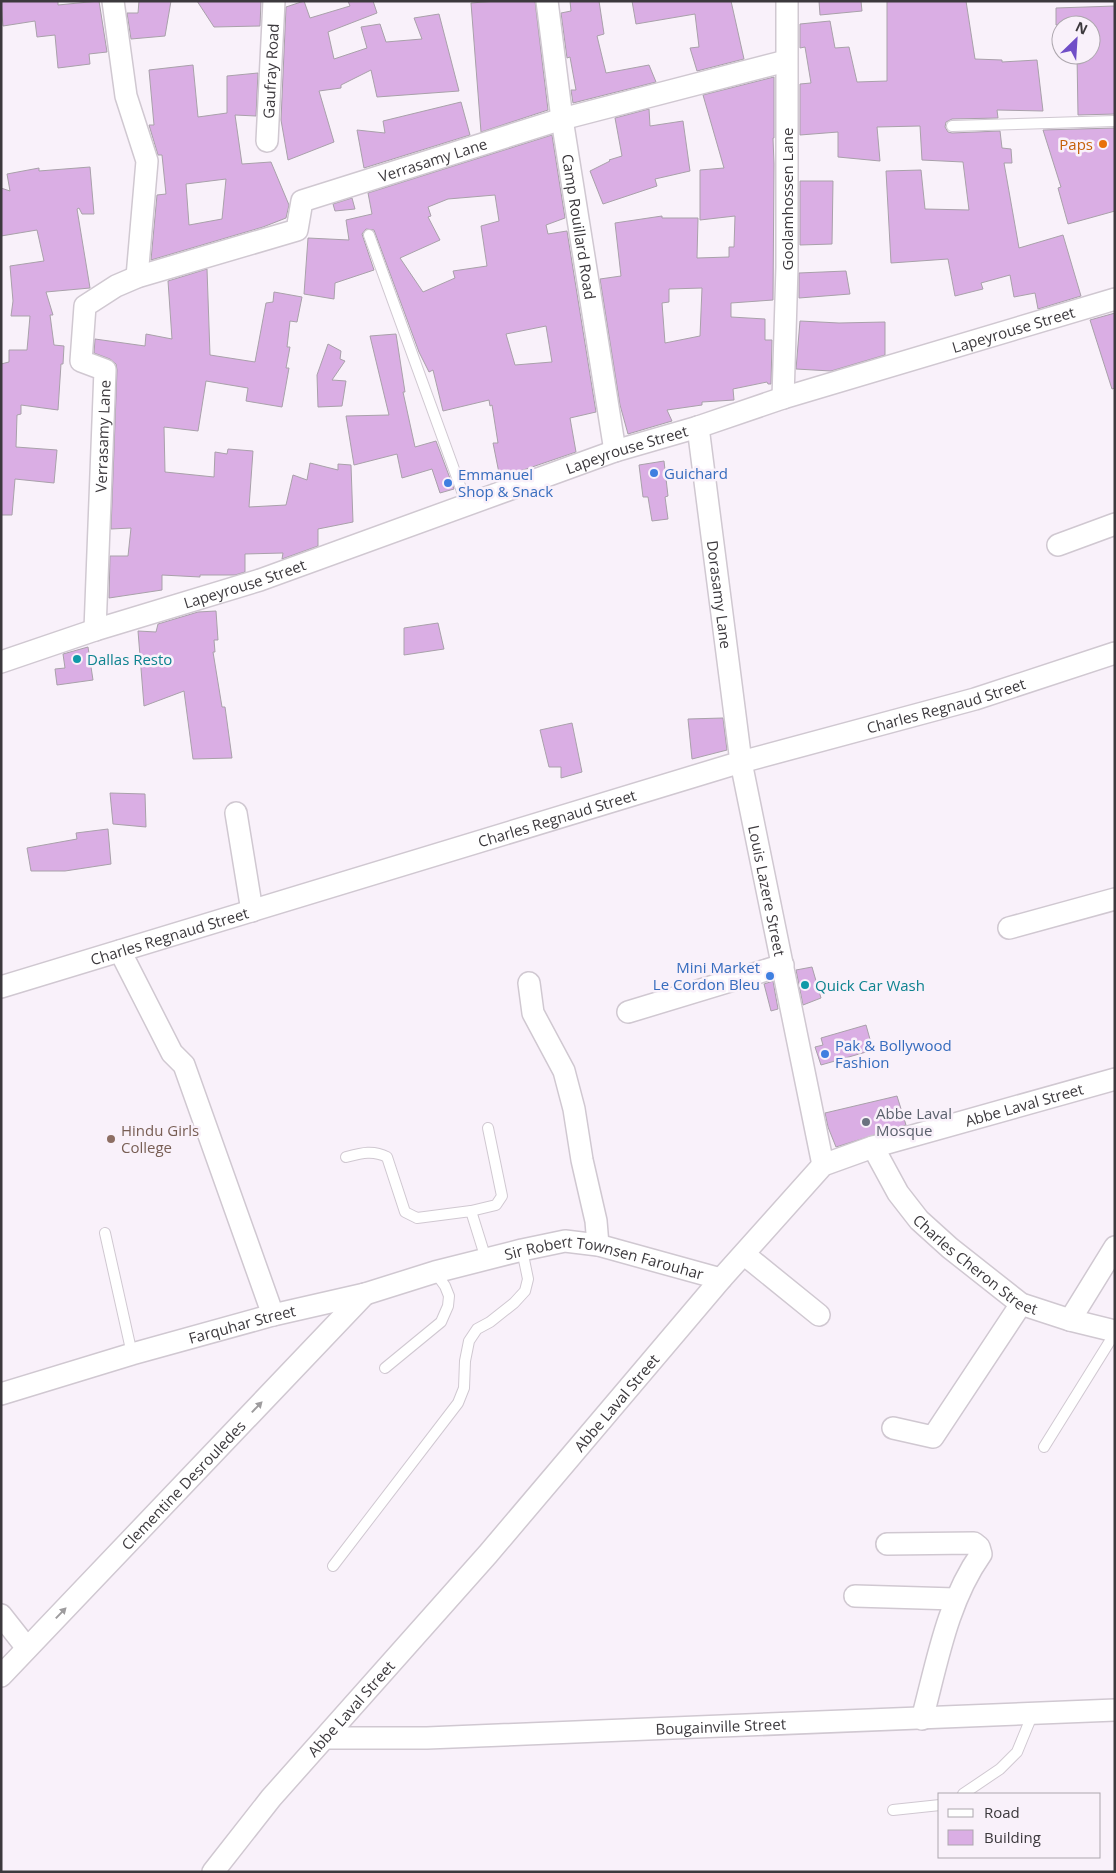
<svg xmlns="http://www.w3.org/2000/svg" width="1116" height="1873" font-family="'Open Sans',sans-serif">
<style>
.building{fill:#daaee4;stroke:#a9a1aa;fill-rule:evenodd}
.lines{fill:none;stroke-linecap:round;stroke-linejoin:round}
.lane-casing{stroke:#d0c8d1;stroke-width:12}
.street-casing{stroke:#d0c8d1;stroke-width:24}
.lane{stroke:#fff;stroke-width:10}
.street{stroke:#fff;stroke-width:21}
.oneway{fill:#9e9c9e}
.food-dot{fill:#e8710a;stroke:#f9f1fa;stroke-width:2}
.shop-dot{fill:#3f7fe0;stroke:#f9f1fa;stroke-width:2}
.culture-dot{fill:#0f9aa8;stroke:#f9f1fa;stroke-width:2}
.worship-dot{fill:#6b7280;stroke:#f9f1fa;stroke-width:2}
.education-dot{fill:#8d6e63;stroke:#f9f1fa;stroke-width:2}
.labels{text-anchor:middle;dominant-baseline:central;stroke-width:5;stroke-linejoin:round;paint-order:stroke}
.street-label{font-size:15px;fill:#3c393d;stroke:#f9f1fa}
.food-label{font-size:15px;fill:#c56008;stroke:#f9f1fa;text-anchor:end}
.shop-label{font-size:15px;fill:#366cbe;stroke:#f9f1fa;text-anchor:start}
.culture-label{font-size:15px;fill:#0d838f;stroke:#f9f1fa;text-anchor:start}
.worship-label{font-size:15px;fill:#5b616d;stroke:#f9f1fa;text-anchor:start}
.education-label{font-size:15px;fill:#785e54;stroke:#f9f1fa;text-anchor:start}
</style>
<rect width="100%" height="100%" fill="#f9f1fa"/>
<g class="building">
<path d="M1 1H58V5L99 1 107 52 89 54 90 64 58 68 55 35 37 37 35 21 3 26Z"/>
<path d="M139 1H171L165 36 131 39 127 13H138Z"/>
<path d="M197 1H261L260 26 214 27Z"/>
<path d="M304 1 310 18 350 6 348 1H373L377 13 328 32 334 59 367 48 361 27 380 24 386 42 422 39 414 18 439 14 459 91 377 97 371 70 341 85V88L319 91 334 142 288 160 281 120 286 7Z"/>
<path d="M497 1H535L548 110 481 132 471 3Z"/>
<path d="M570 1H599L604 34 597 36 606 73 649 65 656 82 573 103 571 90H576L570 57 567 58 561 13 571 11Z"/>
<path d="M632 1H731L744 59 697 71 690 48 699 47 695 14 636 24Z"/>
<path d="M819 1H861L862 11 820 15Z"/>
<path d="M887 1H966L975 59 1002 60V62L1037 60 1043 111 997 110 998 118 952 119 946 122 945 127 948 132 952 133 1000 131 1002 148 1011 149 1012 163H1004L1019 248 1063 235 1081 296 1038 309 1035 293 1014 297 1010 275 981 283 983 289 955 296 948 259 891 263 886 171 921 170 925 209 969 210 963 162 922 160 920 126 877 127 880 161 838 157V132L800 135V84L811 83 805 47 800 48V24L830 21 835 48 849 47 857 82 887 81Z"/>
<path d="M1115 6V114L1078 115 1077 55H1091V25H1056V8Z"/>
<path d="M193 65 198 117 227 113V76L258 73 256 116 235 115 242 164 271 162 289 205 286 218 263 227 151 260 157 195 166 194 162 155H158L149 125H154L149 70ZM226 179 222 219 189 225 186 184Z"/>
<path d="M774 77V138H773L774 164 773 300 731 303V317L765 319V340H772L771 384H768L767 382 733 389 734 400 702 402V405L667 410 672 421 628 434 620 405 600 279 621 276 615 223 662 216V218H698L697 258 729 257V247H734L735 216 700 220V170L724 168 703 95ZM702 288 700 336 665 343 662 303 669 302V289Z"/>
<path d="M461 102 470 135 364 168 357 130 385 133 383 121Z"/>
<path d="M649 109 650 126 683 121 690 171 655 179 657 186 603 204 590 171 610 161 609 160 622 156 615 118Z"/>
<path d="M1115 128V211L1068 224 1058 188 1061 187 1043 130Z"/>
<path d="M552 135 565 218 546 225 548 234 567 231 596 412 570 418 576 452 500 478 493 443H498L492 405 490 406 489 400 443 411 433 370 429 372 419 352 374 230 366 229 362 234 374 270 335 283 334 299 304 294 308 238 349 240 346 220 372 214 368 193ZM495 195 499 221 481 226 487 266 453 271 455 278 423 292 400 258 440 240 428 217 431 216 428 207 448 199ZM546 326 552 362 515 365 506 334Z"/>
<path d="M90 167 94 214H82L79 208 77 209 90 288 46 292 53 315H50L54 345 64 346 63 364H61L58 410 21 405V414L17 415 16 447 57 450 54 483 15 479 12 515H1V364L9 362V350H27L30 316H11L13 301 10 266 44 261 37 230 1 236V188L10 191 7 174 39 168V171Z"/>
<path d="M800 181H833L832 244 800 245Z"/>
<path d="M352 198 355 209 335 211 333 204Z"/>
<path d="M207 269 210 355 255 362 266 303 273 302 274 292 302 297 297 322 290 321 287 347H290L286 368H289L282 407 246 401 248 388 206 381 198 431 164 427 165 472 214 477 215 452 227 454 228 449 253 451 249 507 286 505 293 475 307 480 310 463 338 470V464L351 465 353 522 318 529V546L282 559 283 553 245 554V572L235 575H200V577L162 575V590L109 598 110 556H128L131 528 111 529 117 370 116 364 110 359 94 353 95 339 145 346 146 334 172 339 168 281Z"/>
<path d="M846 271 850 294 799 298V273Z"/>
<path d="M1115 313V388L1112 389 1090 320Z"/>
<path d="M800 321 839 323 885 322V355L831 371 796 369Z"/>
<path d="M396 334 405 392H403L415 447 436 441 454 489 440 493 432 469 402 478 397 454 354 465 346 416 389 415 370 336Z"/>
<path d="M328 344 341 351 340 359 345 361 332 380 346 381 342 406 318 407 317 375Z"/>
<path d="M664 461 668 496 665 497 668 519 652 521 648 497H643L639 465Z"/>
<path d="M216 611 218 640H214L215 652H213L222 707H225L232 758 193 759 184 691 144 706 138 631 156 632 158 624 198 612Z"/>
<path d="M438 623 444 649 404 655V628Z"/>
<path d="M88 647 93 680 57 685 55 669 65 668 63 654Z"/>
<path d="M723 718 727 750 692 759 688 719Z"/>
<path d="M572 723 582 772 561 778V767H549L540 730Z"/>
<path d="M110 793 145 794 146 827 113 824Z"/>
<path d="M108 829 111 864 65 871H31L27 848 77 839 76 833Z"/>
<path d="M812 967 821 998 803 1005 796 970Z"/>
<path d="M773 981 778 1009 771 1011 764 984Z"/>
<path d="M866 1025 873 1050 821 1065 815 1047 823 1045 821 1038Z"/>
<path d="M897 1096 906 1125 836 1147 828 1127 825 1113Z"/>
</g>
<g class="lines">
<g class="lane-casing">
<g id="lane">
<path d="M952 126 1115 121"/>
<path d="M369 235 467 505"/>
<path d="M346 1157C362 1153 373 1150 387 1157L405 1212 417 1218 471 1211 486 1259"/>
<path d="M471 1211 496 1205 502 1196 488 1128"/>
<path d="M105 1233 132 1354"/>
<path d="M385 1368 441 1322 448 1306 449 1296 445 1286 435 1272"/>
<path d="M1044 1447 1115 1333"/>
<path d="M333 1566 458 1403 464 1388 465 1361 469 1341 477 1329 490 1322 514 1303 525 1291 528 1279 522 1250"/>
<path d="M963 1794 1000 1769 1017 1752 1033 1713"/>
<path d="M893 1810 940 1805"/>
</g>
</g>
<g class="street-casing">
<g id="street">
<path d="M113 1 126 96 147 161 137 277"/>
<path id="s1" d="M547 1 562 119 615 451"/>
<path id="s2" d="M267 141 274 1"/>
<path id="s3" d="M783 398 787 267V1"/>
<path id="s4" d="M698 427 741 762 823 1165"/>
<path d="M1058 545 1115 524"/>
<path id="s5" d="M95 630 105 370 81 361 85 306 116 286 137 277 297 230 302 201 562 119 786 61"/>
<path id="s6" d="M1 662 95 630 260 580 615 451 698 427 783 398 1115 299"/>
<path d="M236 813 252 911"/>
<path d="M1009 928 1115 899"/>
<path d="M120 951 172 1053 184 1065 273 1315"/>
<path d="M529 983 533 1013 564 1071 574 1109 582 1160 596 1221 598 1245"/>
<path id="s7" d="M1 987 741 762 975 699 1115 653"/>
<path d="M628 1012 783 965"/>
<path id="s8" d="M873 1147 898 1193 919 1220 950 1248 1021 1304 1070 1320 1115 1331"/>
<path d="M745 1255 819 1315"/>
<path d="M1070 1320 1115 1247"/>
<path id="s9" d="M1 1394 132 1354 273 1315 365 1294 435 1272 522 1250 565 1241 598 1245 721 1279"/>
<path d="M893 1428 933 1437 1021 1304"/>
<path d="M887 1544 974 1543 979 1547 981 1554C947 1602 937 1663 922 1719"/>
<path d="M855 1596 955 1599"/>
<path d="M1 1615 27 1648"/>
<path id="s10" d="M1 1676 365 1294"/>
<path id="s11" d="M326 1738H427L1115 1710"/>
<path id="s12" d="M213 1872 271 1798 488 1554 721 1279 823 1165 873 1147 1115 1079"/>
</g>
</g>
<use href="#lane" class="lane"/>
<use href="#street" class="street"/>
</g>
<defs><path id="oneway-solid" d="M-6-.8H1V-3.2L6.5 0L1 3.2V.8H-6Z" transform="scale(1.25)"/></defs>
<g class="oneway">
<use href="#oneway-solid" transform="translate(257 1407) rotate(-46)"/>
<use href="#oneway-solid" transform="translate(61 1613) rotate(-46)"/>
</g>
<circle class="food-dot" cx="1103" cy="144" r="5"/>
<g class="shop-dot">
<circle cx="654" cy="473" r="5"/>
<circle cx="448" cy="483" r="5"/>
<circle cx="770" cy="976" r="5"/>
<circle cx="825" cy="1054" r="5"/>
</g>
<g class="culture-dot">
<circle cx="77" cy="659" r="5"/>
<circle cx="805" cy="985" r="5"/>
</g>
<circle class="worship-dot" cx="866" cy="1122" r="5"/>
<circle class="education-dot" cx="111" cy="1139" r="5"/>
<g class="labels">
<g class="street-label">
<text stroke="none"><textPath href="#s2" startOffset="70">Gaufray Road</textPath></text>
<text stroke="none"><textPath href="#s5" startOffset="734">Verrasamy Lane</textPath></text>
<text stroke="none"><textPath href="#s3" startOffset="199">Goolamhossen Lane</textPath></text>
<text stroke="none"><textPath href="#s1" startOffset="228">Camp Rouillard Road</textPath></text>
<text stroke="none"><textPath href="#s6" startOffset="1066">Lapeyrouse Street</textPath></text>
<text stroke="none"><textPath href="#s5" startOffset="194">Verrasamy Lane</textPath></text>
<text stroke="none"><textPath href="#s6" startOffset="661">Lapeyrouse Street</textPath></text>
<text stroke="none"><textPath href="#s6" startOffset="256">Lapeyrouse Street</textPath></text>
<text stroke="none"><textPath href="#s4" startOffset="169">Dorasamy Lane</textPath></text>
<text stroke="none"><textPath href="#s7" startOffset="986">Charles Regnaud Street</textPath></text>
<text stroke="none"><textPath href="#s7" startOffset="581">Charles Regnaud Street</textPath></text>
<text stroke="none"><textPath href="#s4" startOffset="469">Louis Lazere Street</textPath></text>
<text stroke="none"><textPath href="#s7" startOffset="176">Charles Regnaud Street</textPath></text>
<text stroke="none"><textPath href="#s12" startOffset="1144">Abbe Laval Street</textPath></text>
<text stroke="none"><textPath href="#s8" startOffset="159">Charles Cheron Street</textPath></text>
<text stroke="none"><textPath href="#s9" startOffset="625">Sir Robert Townsen Farouhar</textPath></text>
<text stroke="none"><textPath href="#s9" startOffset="251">Farquhar Street</textPath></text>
<text stroke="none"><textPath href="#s12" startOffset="619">Abbe Laval Street</textPath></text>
<text stroke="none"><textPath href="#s10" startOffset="264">Clementine Desrouledes</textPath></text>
<text stroke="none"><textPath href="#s12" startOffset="214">Abbe Laval Street</textPath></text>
<text stroke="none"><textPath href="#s11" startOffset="395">Bougainville Street</textPath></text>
</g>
<g class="food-label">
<text x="1093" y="144">Paps</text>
</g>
<g class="shop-label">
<text x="664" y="473">Guichard</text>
<text x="458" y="474">Emmanuel<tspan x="458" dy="17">Shop &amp; Snack</tspan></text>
<text x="760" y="967" text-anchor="end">Mini Market<tspan x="760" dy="17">Le Cordon Bleu</tspan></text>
<text x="835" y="1045">Pak &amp; Bollywood<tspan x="835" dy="17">Fashion</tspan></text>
</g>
<g class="culture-label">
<text x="87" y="659">Dallas Resto</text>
<text x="815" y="985">Quick Car Wash</text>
</g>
<g class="worship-label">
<text x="876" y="1113">Abbe Laval<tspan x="876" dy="17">Mosque</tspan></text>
</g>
<g class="education-label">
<text x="121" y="1130">Hindu Girls<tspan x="121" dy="17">College</tspan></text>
</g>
</g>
<rect width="1116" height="1873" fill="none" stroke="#3c393d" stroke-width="5"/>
<rect x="938" y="1793" width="162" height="65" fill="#f9f1fa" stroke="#ada7ae"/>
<rect x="948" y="1809" width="25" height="8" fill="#ffffff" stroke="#ada7ae"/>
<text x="984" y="1818" font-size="15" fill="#3c393d">Road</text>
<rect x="948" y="1830" width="25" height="15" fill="#daaee4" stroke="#ada7ae"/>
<text x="984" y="1843" font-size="15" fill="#3c393d">Building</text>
<g transform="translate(1076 40) rotate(25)"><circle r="24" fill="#f9f1fa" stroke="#ada7ae"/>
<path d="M0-4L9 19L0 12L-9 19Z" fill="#704ec7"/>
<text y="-8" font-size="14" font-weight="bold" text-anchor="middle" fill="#3c393d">N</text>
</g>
</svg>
